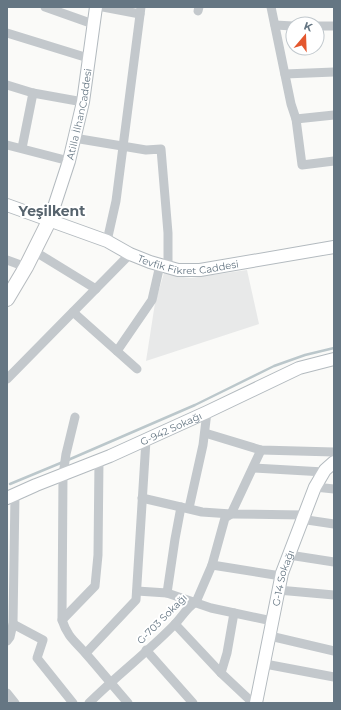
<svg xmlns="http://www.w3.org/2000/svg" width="341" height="710" font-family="Montserrat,sans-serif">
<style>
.built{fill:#e8e9e9}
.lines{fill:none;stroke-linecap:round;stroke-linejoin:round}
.stream{stroke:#bbc7cb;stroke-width:2.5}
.secondary-casing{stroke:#b3babf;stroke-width:14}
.primary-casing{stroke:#b5babe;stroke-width:16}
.street{stroke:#c3c8cc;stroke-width:9}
.secondary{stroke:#fff;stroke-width:12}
.primary{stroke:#fff;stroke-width:14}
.labels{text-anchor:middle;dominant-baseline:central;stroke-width:4;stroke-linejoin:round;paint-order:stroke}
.street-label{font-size:10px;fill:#657683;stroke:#fff}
.district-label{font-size:14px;font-weight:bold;fill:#57646e;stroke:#fff}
</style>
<rect width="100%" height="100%" fill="#fafaf8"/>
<path class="built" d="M247 270 259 324 146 361 155 303 164 273 183 277 191 278Z"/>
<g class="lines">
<g class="stream">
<path d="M68 460 195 405 274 366 305 355 334 348"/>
<path d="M10 484 63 462"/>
</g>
<g class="secondary-casing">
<g id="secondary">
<path id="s1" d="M7 205 107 241 130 254 150 262 178 270H200L334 247"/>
<path id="s2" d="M50 219 69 161 83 102 96 7"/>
<path id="s3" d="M7 498 36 485 110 456 207 412 299 368 334 359"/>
<path id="s4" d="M256 703 282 573 315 487 325 470 334 462"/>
</g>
</g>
<g class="primary-casing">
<path id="primary" d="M7 299 26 267 50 219"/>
</g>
<g class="street">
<path d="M45 7 93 24"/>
<path d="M103 7 140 14"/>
<path d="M271 7 291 104 296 119 302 165 334 161"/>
<path d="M198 11 199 7"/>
<path d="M275 25 293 26"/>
<path d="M317 26H334"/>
<path d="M7 33 88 58"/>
<path d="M285 74 334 72"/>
<path d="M7 85 33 93 83 102"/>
<path d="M296 119 334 115"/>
<path d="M74 138 146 150 161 149 168 233V267"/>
<path d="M7 145 69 161"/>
<path d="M22 148 33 93"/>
<path d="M107 241 116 201 141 7"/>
<path d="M34 251 96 289"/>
<path d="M7 260 26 267"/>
<path d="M73 312 137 369"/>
<path d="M117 351 152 300 160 265"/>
<path d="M7 379 130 254"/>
<path d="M75 417 66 454 63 475 62 620C68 638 75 641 87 655 101 671 114 687 128 703"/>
<path d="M205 433 261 450 334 452"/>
<path d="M253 468 324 472"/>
<path d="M315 487 334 489"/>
<path d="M142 498 202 512 231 514 304 515 307 520 334 524"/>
<path d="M189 508 203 445 207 412"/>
<path d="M289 555 334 562"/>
<path d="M212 565 281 576"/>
<path d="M278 590 334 595"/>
<path d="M137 591 167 593 211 608 272 621"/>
<path d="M167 593 175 539 181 507"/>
<path d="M62 620 95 586 98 555 99 460"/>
<path d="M13 624 43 640 37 658 73 703"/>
<path d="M175 624 221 673 253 703"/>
<path d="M270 636 334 651"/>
<path d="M7 641 10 637 13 624 15 494"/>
<path d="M146 650 193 703"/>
<path d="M86 653 136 600 146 440"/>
<path d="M265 664 334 677"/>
<path d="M221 673 227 653 234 613"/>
<path d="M7 693 15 703"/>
<path d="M89 703C117 675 148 652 175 624 182 617 187 607 196 602L212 565 225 518 231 514 261 450"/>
</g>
<use href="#secondary" class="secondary"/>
<use href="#primary" class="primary"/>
</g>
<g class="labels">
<g class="street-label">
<text stroke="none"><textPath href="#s2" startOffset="109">Atilla İlhanCaddesi</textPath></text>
<text stroke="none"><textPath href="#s1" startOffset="193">Tevfik Fikret Caddesi</textPath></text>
<text stroke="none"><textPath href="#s3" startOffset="178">G-942 Sokağı</textPath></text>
<text stroke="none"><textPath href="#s4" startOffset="128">G-14 Sokağı</textPath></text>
<text transform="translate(162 619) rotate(-45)">G-703 Sokağı</text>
</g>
<g class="district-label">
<text x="52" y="211">Yeşilkent</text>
</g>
</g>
<rect width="341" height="710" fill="none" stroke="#657683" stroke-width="16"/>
<g transform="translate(305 36) rotate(19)"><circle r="19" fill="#ffffff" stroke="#c1c8cd"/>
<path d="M0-3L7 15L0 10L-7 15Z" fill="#e4572e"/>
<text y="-6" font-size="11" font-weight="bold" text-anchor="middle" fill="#657683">K</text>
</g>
</svg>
